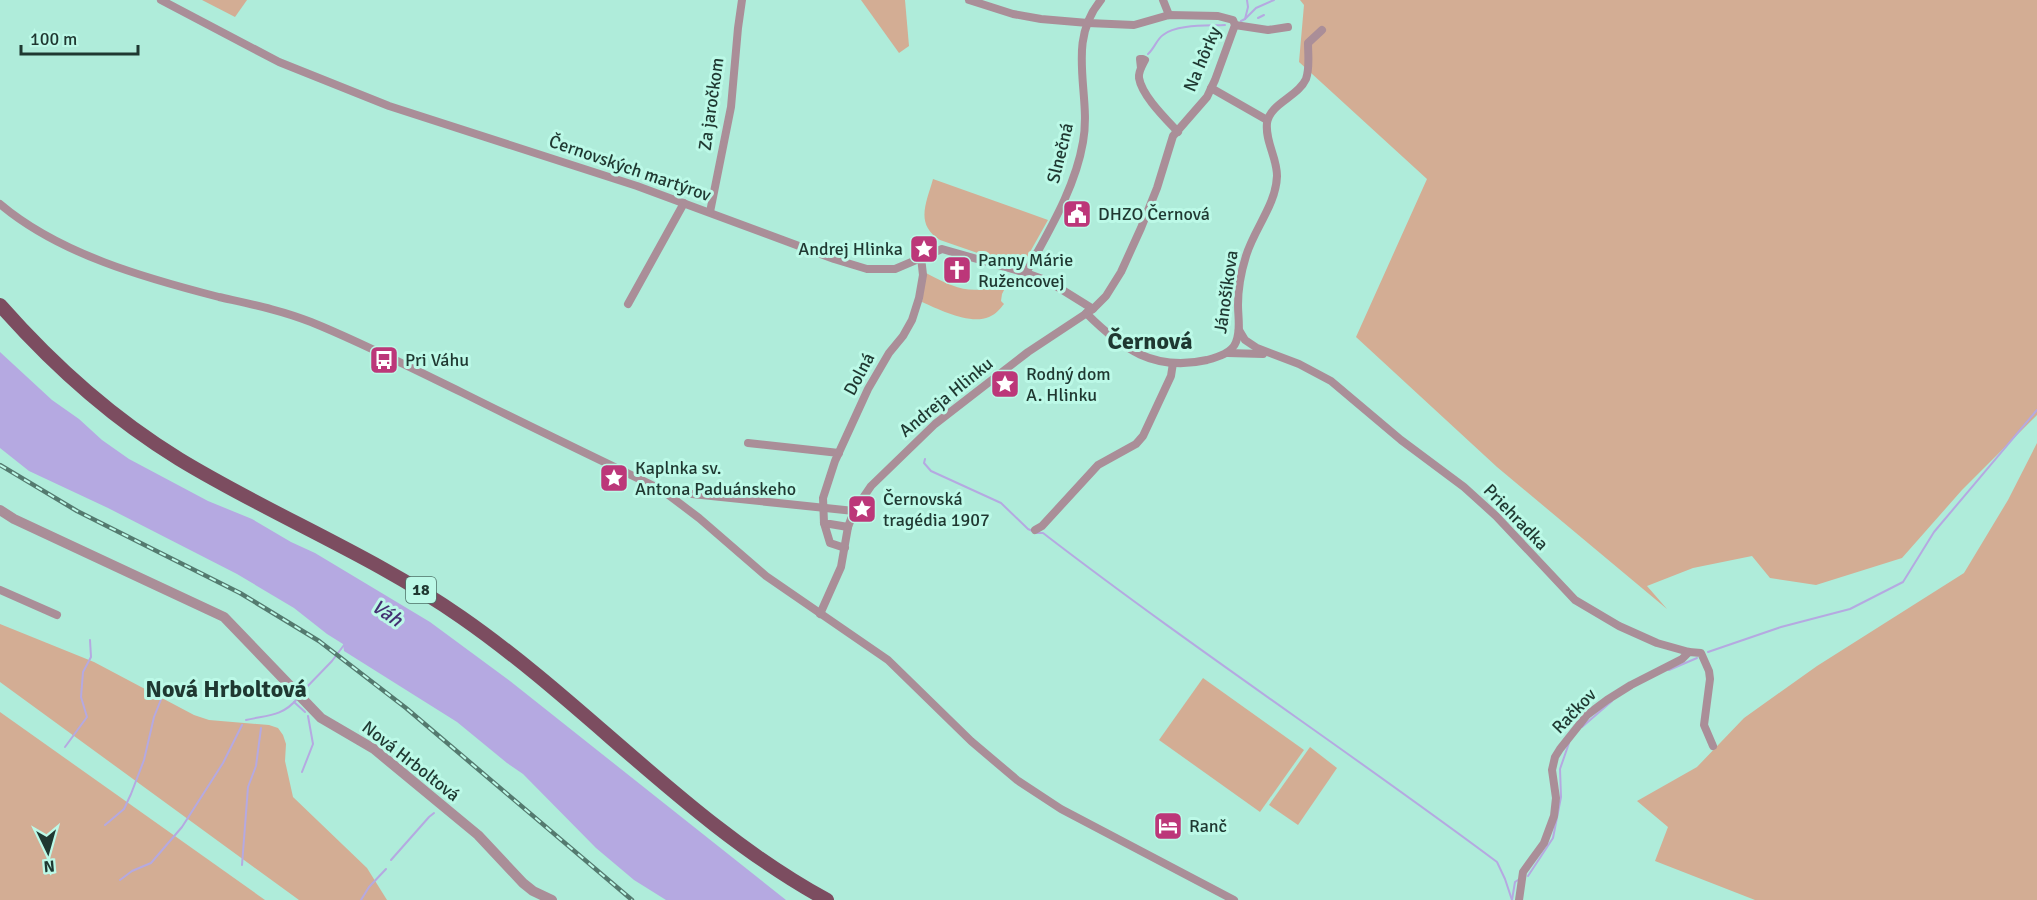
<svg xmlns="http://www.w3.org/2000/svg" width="2037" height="900" font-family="Signika,sans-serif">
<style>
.green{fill:#d3ad94}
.water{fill:#b5a9e1}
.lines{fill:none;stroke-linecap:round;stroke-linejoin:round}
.stream{stroke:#b5a9e1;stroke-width:2}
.minor{stroke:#aa8e98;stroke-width:8}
.tertiary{stroke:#aa8e98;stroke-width:10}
.primary{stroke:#7c4d60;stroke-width:14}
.rail-casing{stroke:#547a6f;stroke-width:4.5}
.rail{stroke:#bcf9e7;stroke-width:2;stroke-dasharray:7;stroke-linecap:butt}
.labels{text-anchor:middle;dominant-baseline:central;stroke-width:6;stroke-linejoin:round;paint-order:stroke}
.shield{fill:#bcf9e7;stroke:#4e7268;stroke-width:1.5}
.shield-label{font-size:16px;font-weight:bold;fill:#1f3831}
.street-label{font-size:18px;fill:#1f3831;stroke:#bcf9e7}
.poi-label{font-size:18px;fill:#1f3831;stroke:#bcf9e7;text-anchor:start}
.water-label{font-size:20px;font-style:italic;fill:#443072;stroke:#bcf9e7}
.district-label{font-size:24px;font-weight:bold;fill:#1f3831;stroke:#bcf9e7}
</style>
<rect width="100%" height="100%" fill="#afecda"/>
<g class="green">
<path d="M202 0H247L235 17Z"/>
<path d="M861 0H905L909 46 899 53Z"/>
<path d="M1300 0H2037V415L1962 490 1902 558 1816 585 1770 578 1752 556 1693 568 1647 586 1667 609 1497 467 1356 337 1427 179 1299 62 1304 5Z"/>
<path d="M933 179 1048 220 1021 268 940 240C915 224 926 204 933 179Z"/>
<path d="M926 273C958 290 973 296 1008 282L1002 294 1001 301 1004 304C1000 309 996 314 989 317 970 325 940 310 922 302Z"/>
<path d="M2037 443V900H1755L1655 861 1668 827 1637 801 1697 767 1744 718 1817 666 1964 573 2008 500Z"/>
<path d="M0 624 94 662 194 715 209 720 269 725 278 728 283 735 286 744 285 761 293 797 367 868 387 900H299L0 682Z"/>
<path d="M1203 678 1304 750 1260 812 1159 740Z"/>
<path d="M0 712 265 900H0Z"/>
<path d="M1310 747 1337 768 1298 825 1269 805Z"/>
</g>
<path class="water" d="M0 352 52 400 79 419 102 440 129 459 208 501 252 519 291 542 315 553 430 622 510 681 786 900H666L634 880 596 848 523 774 507 763 457 722 344 651 343 644 327 634 294 608 237 574 108 508 29 471 0 448Z"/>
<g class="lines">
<g class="stream">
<path d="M1258 18 1264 15"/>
<path d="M1245 19 1256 8 1274 0"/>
<path d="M1241 21 1245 19 1248 7 1247 0"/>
<path d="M1148 54C1154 49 1157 39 1163 35 1176 24 1209 26 1225 25"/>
<path d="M925 459 924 463 931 471 1001 503 1028 529 1037 533H1043C1191 647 1347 750 1497 862L1505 879 1512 900"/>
<path d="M1708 652 1781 627 1850 609 1903 582 1934 532 2037 410"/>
<path d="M1669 670 1697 658"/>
<path d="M302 692 332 661 344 645"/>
<path d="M294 702 305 712"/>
<path d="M246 720C266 715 282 717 297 699"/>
<path d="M1582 727 1612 701"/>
<path d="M65 747 87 717 81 697 83 672 91 657 90 640"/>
<path d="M302 772 313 744 308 716"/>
<path d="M105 825 124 809 131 794 144 760 154 717 162 697"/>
<path d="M391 860 429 817 434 813"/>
<path d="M242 865 248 787 256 766 261 728"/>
<path d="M1528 876 1553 838 1561 797 1560 769 1569 743"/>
<path d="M120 880 132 871 151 863 182 827 223 763 242 725"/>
<path d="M361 900 369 887 386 869"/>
<path d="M1512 900 1515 882 1518 880"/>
</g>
<g class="minor">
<path d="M161 0 279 62 389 106 637 186 834 259 867 269H895L942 249 1026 273 1048 281 1093 309"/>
<path d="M1163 0 1169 15"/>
<path d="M1235 25 1268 30 1288 27"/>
<path d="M1141 68 1140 59H1143L1145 60C1142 66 1138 72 1139 78 1142 96 1166 119 1178 132"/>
<path d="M1211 88 1267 120"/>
<path d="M0 204C59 254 145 278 219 297 250 304 281 310 311 322 363 343 413 369 463 393 529 426 596 458 662 490L699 518 766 576 888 660 971 741 1017 780 1061 809 1234 900"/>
<path d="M710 212 731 107 738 28 742 0"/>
<path d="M1026 273C1048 232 1075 189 1083 142 1092 94 1065 43 1101 0"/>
<path d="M628 304 684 203"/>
<path d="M1086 313C1122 349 1154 372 1207 360 1218 357 1232 353 1236 342 1241 330 1238 318 1238 305 1238 289 1241 272 1246 256 1254 229 1276 205 1277 176 1277 157 1265 142 1267 123 1270 103 1298 97 1306 79 1310 68 1308 55 1308 43L1322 30"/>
<path d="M1239 330 1245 340 1257 348 1299 364 1331 381 1401 440 1464 487 1496 516 1575 600 1619 626 1657 643 1689 652 1701 653 1709 671 1710 679 1704 725 1713 746"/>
<path d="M1228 353 1263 354"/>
<path d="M748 443 839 453"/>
<path d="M663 491 854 511"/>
<path d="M824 523 830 543 845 548"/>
<path d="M848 527 824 523 823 498 835 461 868 389 889 353 903 336 912 320 919 298 923 275 921 257"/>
<path d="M1035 530 1042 526 1098 465 1136 444 1143 436 1171 376 1173 363"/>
<path d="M0 590 57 615"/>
<path d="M820 614 841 567 848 527 854 511 871 486 935 424 1028 352 1093 309 1106 296 1121 272 1141 228 1157 188 1173 136 1207 97 1215 80 1235 25 1233 20 1218 16 1169 15 1134 25 1088 23 1041 19 1013 14 969 0"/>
<path d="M1519 900 1523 872 1544 843 1554 816 1556 798 1552 770 1555 757 1560 749 1587 715 1607 700 1631 685 1682 659 1689 652"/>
</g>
<path class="tertiary" d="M0 510 14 519 224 617 321 718 374 749 478 835 523 883 533 891 552 900"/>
<path class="primary" d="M0 305C52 364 112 418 179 459 271 515 372 555 461 617 588 705 691 826 827 900"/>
<g class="rail-casing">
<path id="rail" d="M0 465 77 511 240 593 319 641 406 708 632 900"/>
</g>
<use href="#rail" class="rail"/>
</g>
<defs>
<g id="civic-square" transform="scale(1.5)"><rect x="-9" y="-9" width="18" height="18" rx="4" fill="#bc3779" stroke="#bcf9e7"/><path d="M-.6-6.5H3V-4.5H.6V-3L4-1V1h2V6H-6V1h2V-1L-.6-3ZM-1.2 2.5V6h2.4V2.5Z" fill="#fff"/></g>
<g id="sight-square" transform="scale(1.5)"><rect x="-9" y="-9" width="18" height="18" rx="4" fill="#bc3779" stroke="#bcf9e7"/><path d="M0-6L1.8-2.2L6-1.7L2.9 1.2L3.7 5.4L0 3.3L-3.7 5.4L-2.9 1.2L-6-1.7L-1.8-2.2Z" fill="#fff"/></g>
<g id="church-square" transform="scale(1.5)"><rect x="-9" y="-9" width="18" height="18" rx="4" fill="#bc3779" stroke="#bcf9e7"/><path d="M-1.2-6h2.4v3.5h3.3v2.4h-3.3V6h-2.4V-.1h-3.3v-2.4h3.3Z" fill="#fff"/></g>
<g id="bus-square" transform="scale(1.5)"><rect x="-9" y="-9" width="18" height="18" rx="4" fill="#bc3779" stroke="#bcf9e7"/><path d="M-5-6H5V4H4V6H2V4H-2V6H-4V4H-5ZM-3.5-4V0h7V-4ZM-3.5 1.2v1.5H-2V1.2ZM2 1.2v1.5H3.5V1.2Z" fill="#fff"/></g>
<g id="hotel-square" transform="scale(1.5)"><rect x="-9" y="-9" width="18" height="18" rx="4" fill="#bc3779" stroke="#bcf9e7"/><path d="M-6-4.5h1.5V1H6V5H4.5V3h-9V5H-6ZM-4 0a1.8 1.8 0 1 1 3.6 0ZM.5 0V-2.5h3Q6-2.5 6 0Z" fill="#fff"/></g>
</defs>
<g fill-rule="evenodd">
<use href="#civic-square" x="1077" y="214"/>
<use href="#sight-square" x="924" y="249"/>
<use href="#church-square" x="957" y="270"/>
<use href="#bus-square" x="384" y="360"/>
<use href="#sight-square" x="1005" y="384"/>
<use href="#sight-square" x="614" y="478"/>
<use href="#sight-square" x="862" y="509"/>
<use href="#hotel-square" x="1168" y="826"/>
</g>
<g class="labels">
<rect class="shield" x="406" y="577" width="30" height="26" rx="4.5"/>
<g class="shield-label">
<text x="421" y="590">18</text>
</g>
<g class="street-label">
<text transform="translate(1202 59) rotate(-67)">Na hôrky</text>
<text transform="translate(711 104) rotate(-82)">Za jaročkom</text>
<text transform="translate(1060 153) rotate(-76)">Slnečná</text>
<text transform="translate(630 168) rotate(19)">Černovských martýrov</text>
<text transform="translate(1226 292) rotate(-82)">Jánošíkova</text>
<text transform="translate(859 374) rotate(-62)">Dolná</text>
<text transform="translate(946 397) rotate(-39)">Andreja Hlinku</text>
<text transform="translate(1516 517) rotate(46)">Priehradka</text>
<text transform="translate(1574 711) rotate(-46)">Račkov</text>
<text transform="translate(411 761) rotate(38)">Nová Hrboltová</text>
</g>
<g class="poi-label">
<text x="1098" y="214">DHZO Černová</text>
<text x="903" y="249" text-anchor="end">Andrej Hlinka</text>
<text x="978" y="260">Panny Márie<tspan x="978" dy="21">Ružencovej</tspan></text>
<text x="405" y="360">Pri Váhu</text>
<text x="1026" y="374">Rodný dom<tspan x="1026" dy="21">A. Hlinku</tspan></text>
<text x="635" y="468">Kaplnka sv.<tspan x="635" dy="21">Antona Paduánskeho</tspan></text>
<text x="883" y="499">Černovská<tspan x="883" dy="21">tragédia 1907</tspan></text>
<text x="1189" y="826">Ranč</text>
</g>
<g class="water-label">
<text transform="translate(387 613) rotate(34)">Váh</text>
</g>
<g class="district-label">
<text x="1150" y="341">Černová</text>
<text x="226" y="689">Nová Hrboltová</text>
</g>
</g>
<g transform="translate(48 852) rotate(175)" stroke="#bcf9e7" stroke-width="4.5" paint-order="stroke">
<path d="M0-4.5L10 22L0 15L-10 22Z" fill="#1f3831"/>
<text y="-9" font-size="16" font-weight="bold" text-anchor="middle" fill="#1f3831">N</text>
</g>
<path d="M21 45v9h117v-9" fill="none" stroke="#1f3831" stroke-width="3"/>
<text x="30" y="45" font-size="18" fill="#1f3831" stroke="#bcf9e7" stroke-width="4.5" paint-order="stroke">100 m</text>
</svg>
